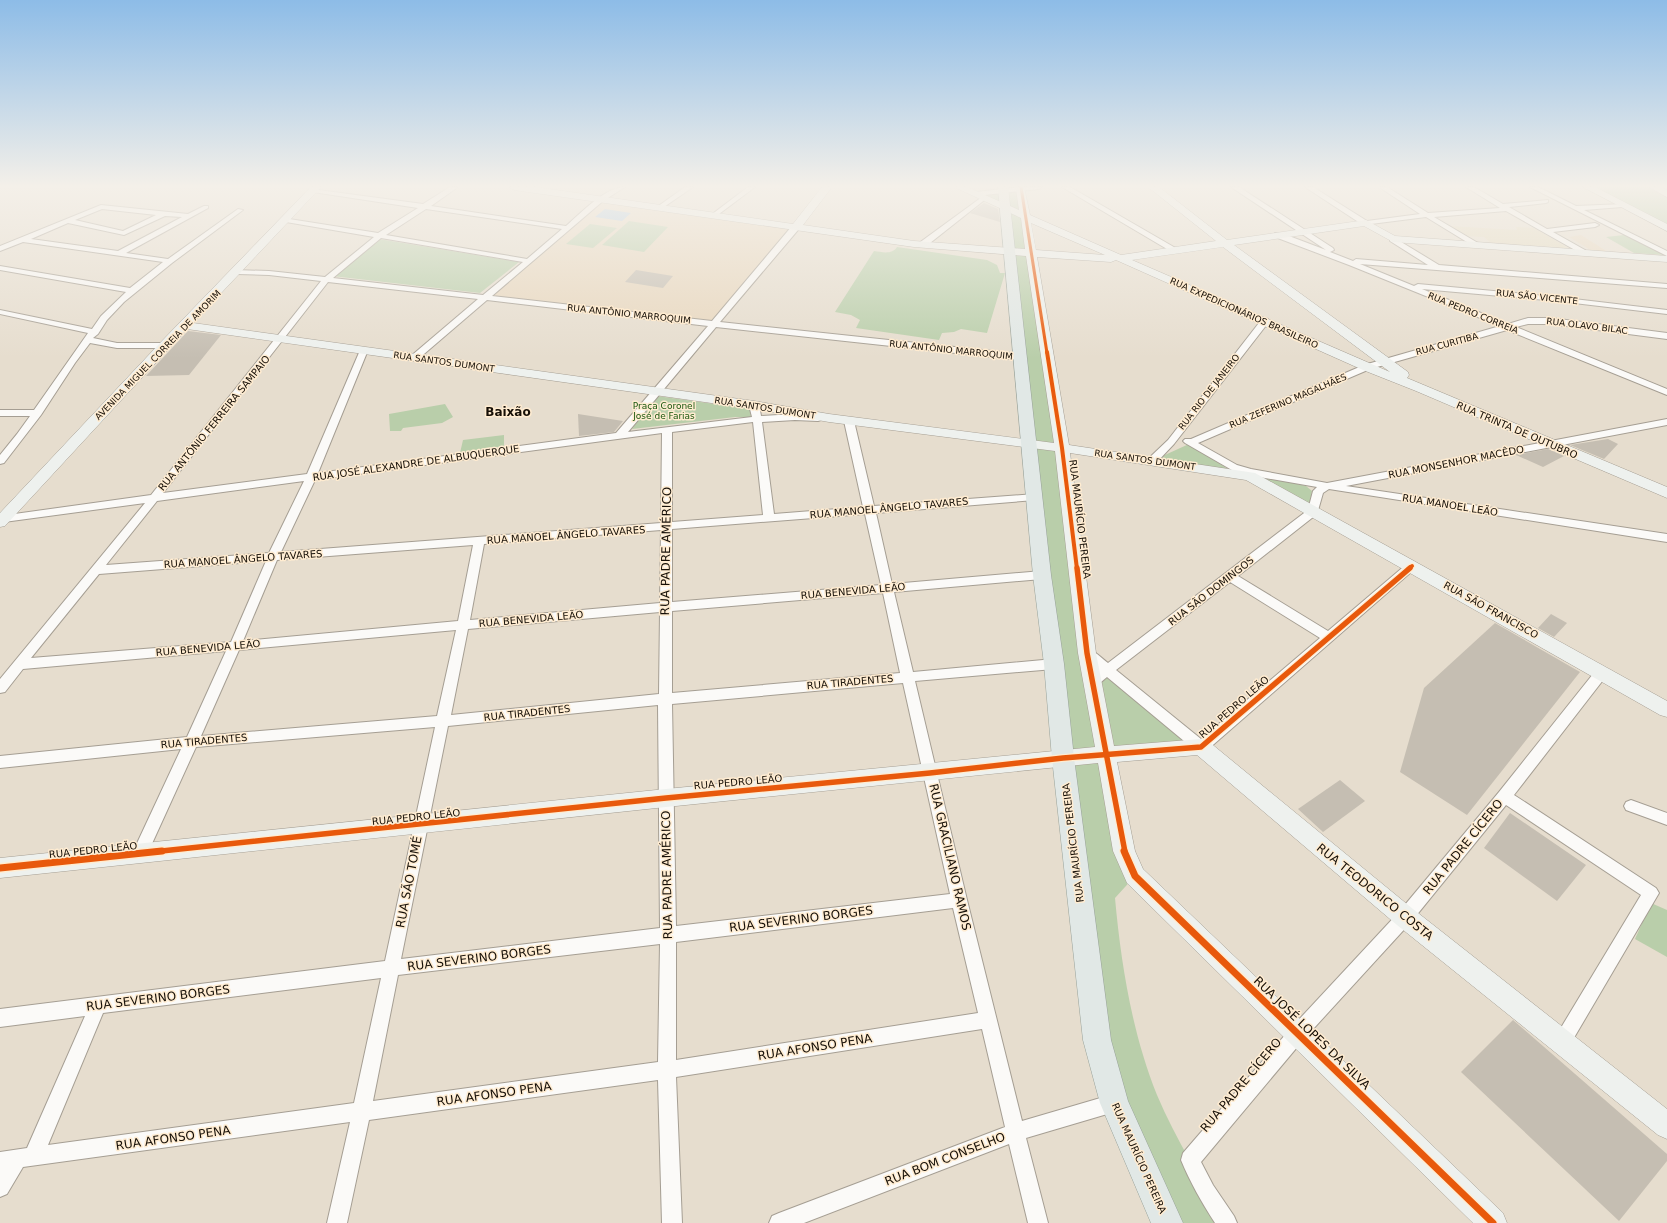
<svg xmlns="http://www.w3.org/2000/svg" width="1667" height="1223" font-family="'DejaVu Sans',sans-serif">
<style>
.built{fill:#e8d7be}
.green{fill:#b9ceaa}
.sand{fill:#e4dabf}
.water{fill:#a5c7e6}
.building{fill:#c5beb2}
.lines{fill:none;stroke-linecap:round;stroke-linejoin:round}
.street-casing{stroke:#a59e93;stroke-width:2}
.secondary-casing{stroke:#a59e93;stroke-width:1}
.primary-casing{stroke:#98a29a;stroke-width:1}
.street{fill:#fbfaf8;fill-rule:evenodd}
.secondary{fill:#eef1ee;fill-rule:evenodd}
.primary{fill:#e1e8e6;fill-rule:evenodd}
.cycleway-far3-casing{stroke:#ffecd1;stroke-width:4.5}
.cycleway-far2-casing{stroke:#ffecd1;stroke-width:6}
.cycleway-far1-casing{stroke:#ffecd1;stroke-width:8}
.cycleway-casing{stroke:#ffecd1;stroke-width:10}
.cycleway-far3{stroke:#e8590c;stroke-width:3}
.cycleway-far2{stroke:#e8590c;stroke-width:4}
.cycleway-far1{stroke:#e8590c;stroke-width:5.5}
.cycleway{stroke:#e8590c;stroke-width:7}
.labels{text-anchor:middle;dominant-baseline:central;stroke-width:3;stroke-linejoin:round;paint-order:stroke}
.far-street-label{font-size:9px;fill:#160f07;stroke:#ffecd1}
.far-park-label{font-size:9px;fill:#18560d;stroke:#ffecd1}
.street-label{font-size:10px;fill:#160f07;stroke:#ffecd1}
.far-district-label{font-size:12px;font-weight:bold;fill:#160f07;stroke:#ffecd1}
.near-street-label{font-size:12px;fill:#160f07;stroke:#ffecd1}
</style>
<rect width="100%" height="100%" fill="#e6ddce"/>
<g class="built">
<path d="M601 200 795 228 715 323 484 298Z"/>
<path d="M1581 235 1608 252 1592 251 1569 237Z"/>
</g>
<g class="green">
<path d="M1003 187H1021L1087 653 1201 747 1106 755 1135 876 1115 898C1121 964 1132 1033 1157 1095 1176 1140 1202 1181 1227 1223H1167L1114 1103 1005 208 976 194 1003 191Z"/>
<path d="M1591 187H1650L1667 197V227Z"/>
<path d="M629 221 668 227 644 252 602 245Z"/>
<path d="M590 224 617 228 593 248 566 244Z"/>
<path d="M1624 235 1664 255 1634 253 1606 237Z"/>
<path d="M379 239 519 262 480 293 332 276Z"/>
<path d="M897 247 987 260 997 265 1000 273H1005L987 333 961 329 954 332 942 333 939 340 856 328 860 320 851 315 835 312 874 251C882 252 892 255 897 247Z"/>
<path d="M657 396 750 409 751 417H735L632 429Z"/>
<path d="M445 404 453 417 442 423 403 428 401 431H390L389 414Z"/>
<path d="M504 435V446L460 453 463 440Z"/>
<path d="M1189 444 1228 469 1156 459Z"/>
<path d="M1244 472 1306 486 1312 491 1309 506Z"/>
<path d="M1651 903 1667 910V957L1635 939Z"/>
</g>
<path class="sand" d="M1449 226 1517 230 1516 227 1534 228 1568 248 1491 243 1484 237 1465 236Z"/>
<path class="water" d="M605 209 631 213 622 221 595 217Z"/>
<g class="building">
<path d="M984 203 998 209 1000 222 970 213Z"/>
<path d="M636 270 673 276 663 288 625 282Z"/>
<path d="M188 331 221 335 189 375 146 376Z"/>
<path d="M578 414 623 421 614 432 579 436Z"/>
<path d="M1608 439 1618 444 1604 459 1570 445Z"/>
<path d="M1548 449 1564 456 1543 467 1516 455Z"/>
<path d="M1551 614 1567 623 1554 637 1538 628Z"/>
<path d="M1495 623 1580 672 1467 815 1400 772 1424 688Z"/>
<path d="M1340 780 1365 801 1323 832 1298 809Z"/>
<path d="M1510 813 1586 865 1557 901 1484 848Z"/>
<path d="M1513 1020 1667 1154V1161L1619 1221 1461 1072Z"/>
</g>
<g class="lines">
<g class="street-casing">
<g id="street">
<path d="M450 187H458L431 206 566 226C581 213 605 187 625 187L603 201 492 296 712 321 792 226H795L799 228 798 230 720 322 1021 354 1025 357 1021 360 716 327 628 432 752 417 749 405 754 402 759 405 761 416 795 414 821 416 823 418 821 420 818 421 795 420 762 422 774 514 863 507 844 421 849 418 854 421 874 506 1035 494 1040 497 1035 500 876 513 892 584 1042 571 1046 572 1048 575 1046 578 1042 579 894 592 913 672 1054 659 1058 661 1060 664 1058 667 1054 669 915 681 967 900 1022 1121 1114 1094 1120 1097 1123 1103 1120 1109 1114 1112 1026 1138 1048 1223H1028L1009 1144 804 1223H769L772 1216 779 1213 1005 1127 982 1029 676 1077 682 1223H662L658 1080 369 1120 347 1223H327L350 1122 23 1167 7 1194 0 1197V1152L27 1148 85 1016 0 1027V1009L385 961 435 727 196 747 145 859 140 861 135 859 132 854 181 749 0 768V756L187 737 226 651 23 669 5 692 0 693V679L145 503 4 522 0 520V516L151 495 321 281 269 275 237 274H234V270L269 271 325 277 374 237 286 222 282 220 283 218 378 233 418 208 313 192 310 190 311 189 423 204ZM426 209 562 229 527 259 386 235ZM381 238 523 262 483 295 333 278ZM328 282 478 299 411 356 410 358 411 360H417L487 300 708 326 616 433 318 473 368 350 367 348H361L307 474 163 493ZM753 422 763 515 672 522V432ZM662 433 661 523 281 552 315 480ZM304 481 269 553 106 565 157 501ZM865 514 881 585 672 602V529ZM661 530 660 603 470 620 484 544ZM473 545 458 621 243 641 277 560ZM266 561 231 642 31 658 99 574ZM883 593 900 673 672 693V611ZM660 612 659 694 451 715 468 629ZM456 630 437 716 201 736 239 650ZM903 683 950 894 676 926 672 704ZM658 705 660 928 401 959 448 726ZM953 908 978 1013 676 1060V942ZM660 944 658 1062 373 1101 398 975ZM381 978 354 1103 48 1145 103 1013Z"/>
<path d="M685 187H693L661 209H657V207Z"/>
<path d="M748 187H755L715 217H711V215Z"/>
<path d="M1020 187H1042L1039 189 976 196 973 194 976 192Z"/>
<path d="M1062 187H1070L1179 250 1178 252H1172Z"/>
<path d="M1231 187H1239L1333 248 1334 250 1330 252 1353 261 1356 259 1428 265 1390 241V237H1393L1439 265 1667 284V288L1360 264 1414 286 1418 284 1557 297 1667 310V314L1557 301 1422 289 1508 324 1528 318H1551L1667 333V339L1551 324H1528L1516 327 1667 389V395L1507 330 1370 369 1198 443 1237 465 1251 469 1327 483 1667 419V425L1346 486 1667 534V542L1329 489 1323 493 1317 514 1238 576 1328 631 1408 563H1416L1418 566 1206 751 1201 753 1196 751 1107 677C1101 682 1097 687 1088 685L1087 681 1088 677 1099 670 1081 653 1083 650C1092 647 1100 657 1108 663L1308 510 1313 491 1317 487 1237 473 1185 443 1183 441 1185 439H1191L1364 365 1500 326 1349 265 1275 237V233H1281L1326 250ZM1230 582 1320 638 1201 739 1116 670Z"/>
<path d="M1305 187H1313L1367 221 1420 214 1379 187H1387L1428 213 1500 208 1466 187H1474L1503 204 1548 200V202L1546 203 1509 207 1547 229 1595 223 1599 225 1595 227 1553 232 1585 250V254H1582L1506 211 1434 217 1478 243V247H1475L1426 217 1363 225Z"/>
<path d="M1530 187H1538L1576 206 1624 204 1625 205 1622 207 1584 210 1667 251V256Z"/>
<path d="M982 197 987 198 925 247H919V243Z"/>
<path d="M101 205 188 214 204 206H208V208L126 253 168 259 238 209 243 210 172 263 124 302 107 320 98 334 93 338 117 343H164L168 346 167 348H117L90 343 75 363 41 415 4 463 0 464V455L17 434 30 416H0V410H34L88 333 0 314V310L92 329 101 316 126 292 0 270V266L130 288 163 262 23 242 0 251V246ZM102 209 156 215 123 231 75 220ZM165 216 182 217 118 251 31 239 68 223 124 235Z"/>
<path d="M1265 318 1268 319 1269 321 1268 323 1174 444 1156 463H1148L1147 461 1148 459 1168 440 1262 319Z"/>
<path d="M1602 667 1607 669 1608 672 1607 675 1514 795 1656 888 1659 893 1568 1048 1562 1051 1556 1048 1553 1042 1556 1036 1641 895 1506 805 1411 922 1304 1039 1201 1162 1213 1185 1234 1216 1237 1223H1215C1202 1203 1190 1182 1181 1160L1183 1153 1292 1027 1399 912 1499 792 1597 669Z"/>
<path d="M1631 800 1667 813V825L1626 810 1624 806 1626 802Z"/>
</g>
</g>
<g class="secondary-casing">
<g id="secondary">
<path d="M311 187H321L193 323 754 401 829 414 1054 443 1026 256 914 247 514 190 509 187H535L793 224 822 187H832L803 225 914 241 1025 249 1021 218 954 187H967L1019 210 1016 189 1018 187H1024L1030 215 1121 255 1216 241 1148 187H1159L1227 240 1366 220 1395 236 1667 256V262L1393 242 1364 226 1234 245 1408 372 1409 375 1407 378 1667 487V498L1416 391 1363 370 1116 260 1111 262 1037 257 1069 445 1255 473 1667 701V717L1660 715 1246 480 1070 453 1096 653 1114 746 1201 739 1208 741 1413 909 1667 1109V1139L1658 1135 1397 925 1197 755 1117 762 1135 851 1143 869 1503 1213 1507 1223H1473L1127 883 1113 851 1098 763 666 807 0 878V858L666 789 1095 747 1078 653 1055 451 829 422 754 409 187 329 5 526 0 527V513L160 343ZM1031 223 1105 255 1036 250ZM1223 247 1390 372 1132 260Z"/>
<path d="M1583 187H1595L1667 224V231Z"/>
<path d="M1649 187H1661L1667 190V197Z"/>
</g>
</g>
<g class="primary-casing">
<path id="primary" d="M998 187H1008L1051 575 1064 664 1074 758 1111 1040 1128 1101 1183 1223H1151L1100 1103 1083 1040 1052 758 1044 664 1033 575Z"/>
</g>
<use href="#street" class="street"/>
<use href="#secondary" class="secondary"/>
<use href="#primary" class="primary"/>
<g class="cycleway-far3-casing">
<path id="cycleway-far3" d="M1021 187 1047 353"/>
</g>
<g class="cycleway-far2-casing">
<g id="cycleway-far2">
<path d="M1047 352 1062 448 1077 569"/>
<path d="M1408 569 1412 566"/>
</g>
</g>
<g class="cycleway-far1-casing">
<g id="cycleway-far1">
<path d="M1077 568 1087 653 1125 852"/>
<path d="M152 852 666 798 930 773 1063 758 1201 747 1410 568"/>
</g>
</g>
<g class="cycleway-casing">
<g id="cycleway">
<path d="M1124 851 1135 876 1493 1223"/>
<path d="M0 868 162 851"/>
</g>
</g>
<use href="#cycleway-far3" class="cycleway-far3"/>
<use href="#cycleway-far2" class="cycleway-far2"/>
<use href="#cycleway-far1" class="cycleway-far1"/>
<use href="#cycleway" class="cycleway"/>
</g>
<linearGradient id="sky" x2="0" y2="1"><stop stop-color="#8dbce7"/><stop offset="0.52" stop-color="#f4f0e9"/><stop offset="1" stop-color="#f4f0e9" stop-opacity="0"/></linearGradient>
<rect width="1667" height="358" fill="url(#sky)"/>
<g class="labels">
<g class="far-street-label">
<text transform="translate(1537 297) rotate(6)">RUA SÃO VICENTE</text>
<text transform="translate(1244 313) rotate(24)">RUA EXPEDICIONÁRIOS BRASILEIRO</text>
<text transform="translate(1473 313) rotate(22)">RUA PEDRO CORREIA</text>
<text transform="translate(629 314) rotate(6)">RUA ANTÔNIO MARROQUIM</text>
<text transform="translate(1587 326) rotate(7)">RUA OLAVO BILAC</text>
<text transform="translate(1447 344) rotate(-15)">RUA CURITIBA</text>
<text transform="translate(951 350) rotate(6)">RUA ANTÔNIO MARROQUIM</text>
<text transform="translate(158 355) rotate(-46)">AVENIDA MIGUEL CORREIA DE AMORIM</text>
<text transform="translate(444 362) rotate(8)">RUA SANTOS DUMONT</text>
<text transform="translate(1209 392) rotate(-52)">RUA RIO DE JANEIRO</text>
<text transform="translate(1288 401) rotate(-23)">RUA ZEFERINO MAGALHÃES</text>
<text transform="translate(765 408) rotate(9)">RUA SANTOS DUMONT</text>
<text transform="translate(1145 460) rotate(8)">RUA SANTOS DUMONT</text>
</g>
<g class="far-park-label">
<text x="664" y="406">Praça Coronel<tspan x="664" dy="10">José de Farias</tspan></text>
</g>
<g class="street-label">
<text transform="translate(214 423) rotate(-51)">RUA ANTÔNIO FERREIRA SAMPAIO</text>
<text transform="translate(1517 430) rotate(23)">RUA TRINTA DE OUTUBRO</text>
<text transform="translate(1456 462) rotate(-11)">RUA MONSENHOR MACÊDO</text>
<text transform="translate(416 463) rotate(-8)">RUA JOSÉ ALEXANDRE DE ALBUQUERQUE</text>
<text transform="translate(1450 505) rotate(9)">RUA MANOEL LEÃO</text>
<text transform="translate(889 508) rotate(-5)">RUA MANOEL ÂNGELO TAVARES</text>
<text transform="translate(1080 519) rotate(83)">RUA MAURÍCIO PEREIRA</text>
<text transform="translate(566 535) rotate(-4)">RUA MANOEL ÂNGELO TAVARES</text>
<text transform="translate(243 559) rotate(-4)">RUA MANOEL ÂNGELO TAVARES</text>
<text transform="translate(853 591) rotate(-5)">RUA BENEVIDA LEÃO</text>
<text transform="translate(1211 591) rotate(-38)">RUA SÃO DOMINGOS</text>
<text transform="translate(1491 610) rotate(29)">RUA SÃO FRANCISCO</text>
<text transform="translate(531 619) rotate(-5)">RUA BENEVIDA LEÃO</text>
<text transform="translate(208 648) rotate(-5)">RUA BENEVIDA LEÃO</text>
<text transform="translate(850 682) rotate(-5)">RUA TIRADENTES</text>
<text transform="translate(1234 707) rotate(-41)">RUA PEDRO LEÃO</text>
<text transform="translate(527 713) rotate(-6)">RUA TIRADENTES</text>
<text transform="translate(204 741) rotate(-5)">RUA TIRADENTES</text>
<text transform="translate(738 782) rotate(-5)">RUA PEDRO LEÃO</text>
<text transform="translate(416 817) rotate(-6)">RUA PEDRO LEÃO</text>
<text transform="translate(1073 843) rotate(-97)">RUA MAURÍCIO PEREIRA</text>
<text transform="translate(93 850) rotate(-6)">RUA PEDRO LEÃO</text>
<text transform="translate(1139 1158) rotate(66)">RUA MAURÍCIO PEREIRA</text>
</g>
<g class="far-district-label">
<text x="508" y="412">Baixão</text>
</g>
<g class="near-street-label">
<text transform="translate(666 551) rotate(-89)">RUA PADRE AMÉRICO</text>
<text transform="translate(1463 847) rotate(-51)">RUA PADRE CÍCERO</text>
<text transform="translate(950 857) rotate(77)">RUA GRACILIANO RAMOS</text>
<text transform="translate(667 875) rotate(-91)">RUA PADRE AMÉRICO</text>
<text transform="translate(409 882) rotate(-79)">RUA SÃO TOMÉ</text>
<text transform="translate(1375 892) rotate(39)">RUA TEODORICO COSTA</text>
<text transform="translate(801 919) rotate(-7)">RUA SEVERINO BORGES</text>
<text transform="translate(479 958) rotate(-7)">RUA SEVERINO BORGES</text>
<text transform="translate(158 998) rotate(-7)">RUA SEVERINO BORGES</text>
<text transform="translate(1312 1033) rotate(44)">RUA JOSÉ LOPES DA SILVA</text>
<text transform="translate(815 1047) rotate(-9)">RUA AFONSO PENA</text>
<text transform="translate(1241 1085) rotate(-50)">RUA PADRE CÍCERO</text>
<text transform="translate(494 1094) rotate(-8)">RUA AFONSO PENA</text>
<text transform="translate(173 1138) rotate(-8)">RUA AFONSO PENA</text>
<text transform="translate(945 1159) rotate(-21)">RUA BOM CONSELHO</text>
</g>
</g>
</svg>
